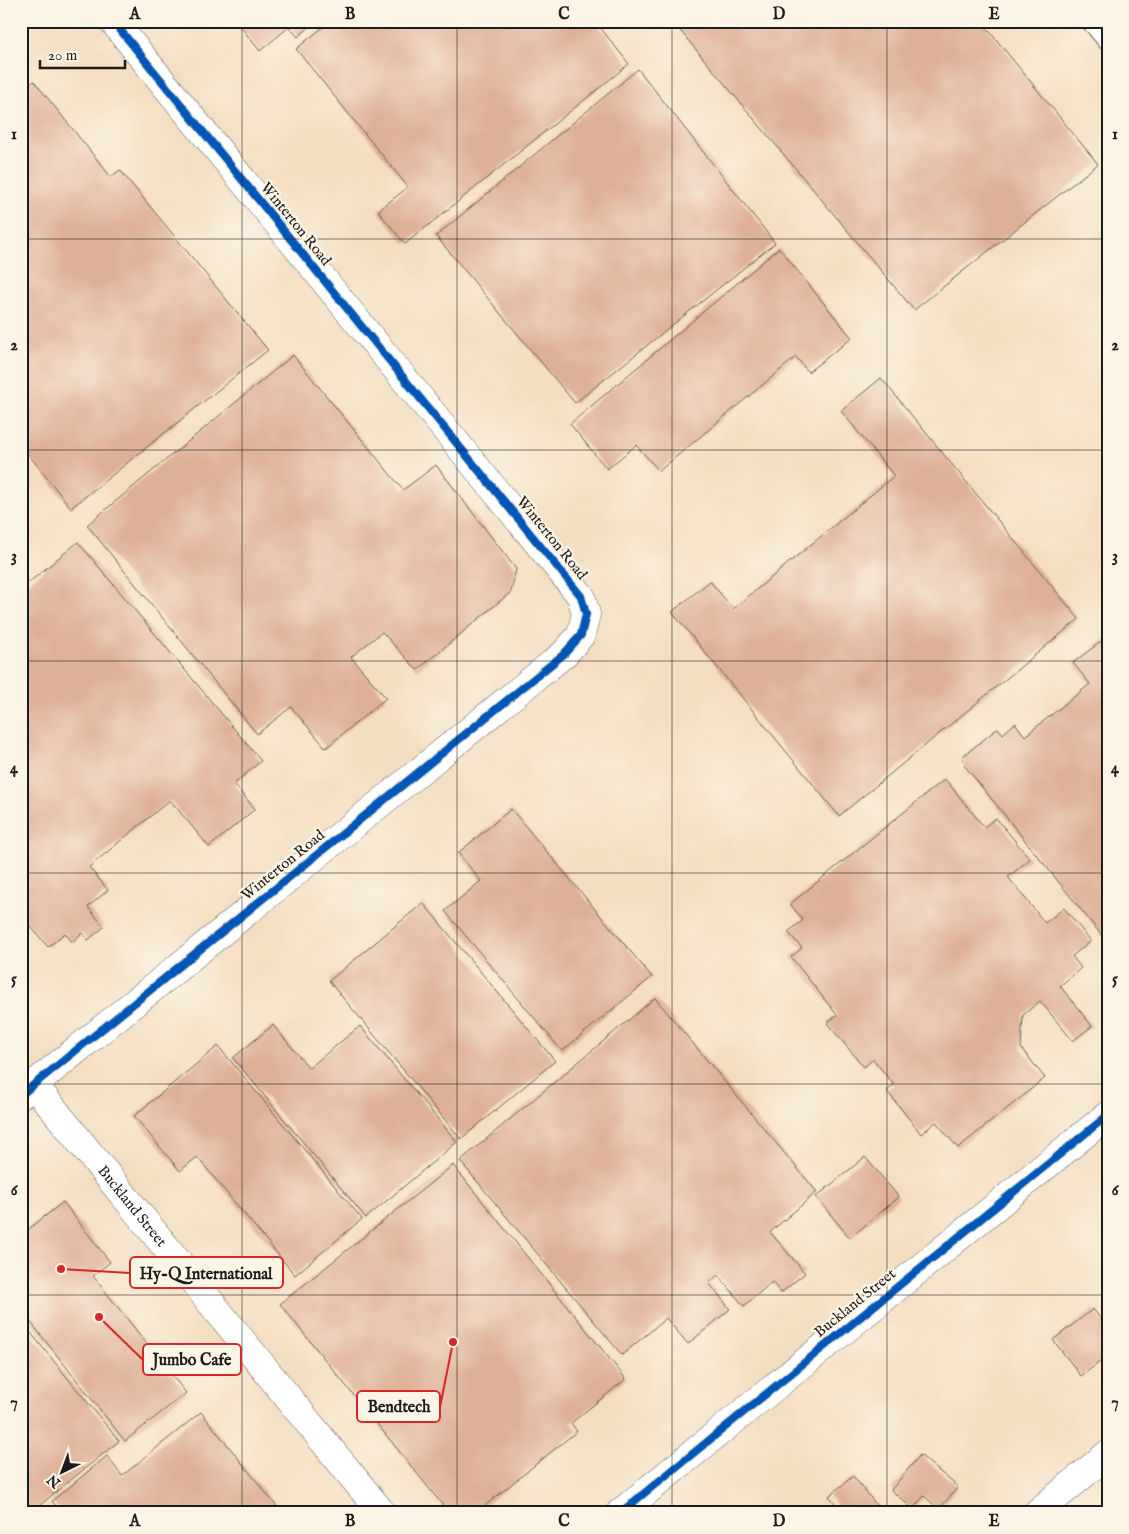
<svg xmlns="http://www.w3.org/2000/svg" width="1129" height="1534" font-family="'IM FELL English',serif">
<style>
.building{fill:#dfb098}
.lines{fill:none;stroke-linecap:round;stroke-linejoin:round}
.service-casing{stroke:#686056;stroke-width:18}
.minor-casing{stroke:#686056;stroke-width:29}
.service{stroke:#fff;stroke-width:16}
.minor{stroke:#fff;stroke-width:28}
.cycleway-casing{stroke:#fcf5e5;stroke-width:11}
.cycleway{stroke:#0057b8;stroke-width:8}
.grid{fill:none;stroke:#1c1c1c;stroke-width:1;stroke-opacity:0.55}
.labels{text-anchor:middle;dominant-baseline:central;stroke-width:4.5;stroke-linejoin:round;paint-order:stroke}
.street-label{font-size:15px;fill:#1c1c1c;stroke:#fcf5e5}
.leader{fill:none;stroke:#d62828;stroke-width:2}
.callout-dot{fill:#d62828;stroke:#fcf5e5;stroke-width:2}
.callout{fill:#fcf5e5;stroke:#d62828;stroke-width:2}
.callout-label{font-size:16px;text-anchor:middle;font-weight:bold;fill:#1c1c1c}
.neatline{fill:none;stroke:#1c1c1c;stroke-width:2}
.grid-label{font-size:16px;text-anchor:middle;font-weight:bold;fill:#1c1c1c}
</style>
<rect width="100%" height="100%" fill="#fcf5e5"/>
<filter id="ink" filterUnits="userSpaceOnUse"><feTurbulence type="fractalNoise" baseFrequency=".02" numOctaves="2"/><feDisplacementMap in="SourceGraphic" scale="10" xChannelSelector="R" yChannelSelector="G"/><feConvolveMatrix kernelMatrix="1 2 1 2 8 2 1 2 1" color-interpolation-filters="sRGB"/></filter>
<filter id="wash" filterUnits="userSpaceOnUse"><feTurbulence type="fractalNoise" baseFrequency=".0096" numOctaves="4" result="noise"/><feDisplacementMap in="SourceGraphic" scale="20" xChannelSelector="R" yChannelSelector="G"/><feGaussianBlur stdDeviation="1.12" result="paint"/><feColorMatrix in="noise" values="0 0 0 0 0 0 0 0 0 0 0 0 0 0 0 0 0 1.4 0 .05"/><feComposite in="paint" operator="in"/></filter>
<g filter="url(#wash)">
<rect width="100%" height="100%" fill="#f4dec1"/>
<g id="blocks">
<g class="building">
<path d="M236 21H316L298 37 289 27 260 51Z"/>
<path d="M331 21H595L629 64 405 244 378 211 408 187 296 49Z"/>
<path d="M672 21H981L1098 164 914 310Z"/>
<path d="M638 69 775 243 575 403 436 236Z"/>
<path d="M34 81 111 177 120 170 268 350 71 508 21 445V92Z"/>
<path d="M779 248 852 338 808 372 796 357 659 471 636 445 607 469 570 424Z"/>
<path d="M293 355 403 490 436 465 516 569 511 592 417 670 382 632 351 657 386 698 326 748 291 707 257 734 87 525Z"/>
<path d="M881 378 1079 619 839 816 672 612 710 581 733 609 894 476 841 411Z"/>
<path d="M78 542 261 761 234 784 255 809 209 847 170 800 89 867 108 890 88 907 104 927 88 940 82 933 72 942 65 933 48 947 25 920 21 923V589Z"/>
<path d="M1108 636V943L964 765 966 763 962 757 998 728 1003 734 1015 723 1025 736 1090 684 1073 663Z"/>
<path d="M945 779 984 827 996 818 1030 859 1008 877 1045 923 1064 908 1091 941 1072 956 1081 968 1060 986 1092 1026 1073 1041 1040 1001 1023 1015 1021 1048 1045 1078 958 1148 936 1122 921 1134 887 1091 894 1085 873 1059 864 1067 827 1023 837 1015 791 957 802 948 788 932 803 920 790 904Z"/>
<path d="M511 809 652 977 562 1051 445 911 481 881 458 853Z"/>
<path d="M423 903 555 1061 461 1139 329 981Z"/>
<path d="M655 998 817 1192 770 1232 805 1273 781 1293 772 1282 744 1306 718 1275 709 1283 730 1309 688 1344 666 1318 622 1355 460 1161Z"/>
<path d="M273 1025 309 1068 360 1026 457 1142 366 1218 233 1058Z"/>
<path d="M218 1046 362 1219 295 1275 197 1157 180 1171 134 1116Z"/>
<path d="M865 1157 899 1197 850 1238 816 1197Z"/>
<path d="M453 1165 626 1379 571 1423 577 1431 476 1513H449L280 1304Z"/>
<path d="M63 1202 110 1262 93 1276 186 1393 125 1441 21 1310V1235Z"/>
<path d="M1093 1309 1108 1328V1356L1081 1376 1053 1340Z"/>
<path d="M21 1321 119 1441 30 1513H21Z"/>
<path d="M201 1412 282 1513H61L52 1501 107 1456 122 1476Z"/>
<path d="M920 1455 958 1487 939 1509 924 1496 913 1509 891 1490Z"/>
<path d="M853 1476 883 1513H833L839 1508 829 1496Z"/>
</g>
</g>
</g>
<g filter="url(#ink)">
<use href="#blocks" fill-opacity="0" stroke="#686056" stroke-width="1"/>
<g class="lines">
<g class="service-casing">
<path id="service" d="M1089 21 1108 44"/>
</g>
<g class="minor-casing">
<g id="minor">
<path id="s1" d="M34 1085 382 1513"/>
<path d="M21 1095 564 654 581 635 586 614 581 596 113 21"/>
<path d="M620 1513 1108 1115"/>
<path d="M1037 1513 1108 1454"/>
</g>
</g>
<use href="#service" class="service"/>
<use href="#minor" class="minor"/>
<g class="cycleway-casing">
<g id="cycleway">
<path d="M21 1095 564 654 581 635 586 614 581 596 113 21"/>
<path d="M620 1513 1108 1115"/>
</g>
</g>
<use href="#cycleway" class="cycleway"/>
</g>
</g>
<path class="grid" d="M242 21V1513M457 21V1513M672 21V1513M887 21V1513M21 239H1108M21 450H1108M21 661H1108M21 873H1108M21 1084H1108M21 1295H1108"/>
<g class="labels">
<g class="street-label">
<text transform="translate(296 224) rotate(51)">Winterton Road</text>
<text transform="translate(552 538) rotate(51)">Winterton Road</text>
<text transform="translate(283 865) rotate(-39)">Winterton Road</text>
<text stroke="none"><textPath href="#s1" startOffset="156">Buckland Street</textPath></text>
<text transform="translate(855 1303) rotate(-39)">Buckland Street</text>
</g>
</g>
<path class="leader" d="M61 1269L130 1273M99 1317L143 1360M453 1342L440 1407"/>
<g class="callout-dot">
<circle cx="61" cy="1269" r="5"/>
<circle cx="99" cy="1317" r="5"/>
<circle cx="453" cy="1342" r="5"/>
</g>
<g class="callout">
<rect x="130" y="1257" width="153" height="31" rx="5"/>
<rect x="143" y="1344" width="98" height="31" rx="5"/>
<rect x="357" y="1391" width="83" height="31" rx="5"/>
</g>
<g class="callout-label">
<text x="206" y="1279">Hy-Q International</text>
<text x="192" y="1365">Jumbo Cafe</text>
<text x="399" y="1412">Bendtech</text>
</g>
<rect width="1129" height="1534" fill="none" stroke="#fcf5e5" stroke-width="55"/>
<g transform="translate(62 1472) rotate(222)" stroke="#fcf5e5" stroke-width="4" paint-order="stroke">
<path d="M0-4L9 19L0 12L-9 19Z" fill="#1c1c1c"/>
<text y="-8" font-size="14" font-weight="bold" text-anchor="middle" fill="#1c1c1c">N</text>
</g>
<path d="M40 60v8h85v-8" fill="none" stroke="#1c1c1c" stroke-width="2.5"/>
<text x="48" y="60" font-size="15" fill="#1c1c1c" stroke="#fcf5e5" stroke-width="4" paint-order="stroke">20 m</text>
<rect x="28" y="28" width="1074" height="1478" class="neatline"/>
<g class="grid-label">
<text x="135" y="19">A</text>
<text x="350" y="19">B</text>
<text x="564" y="19">C</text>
<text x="779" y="19">D</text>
<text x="994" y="19">E</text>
<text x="14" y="139">1</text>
<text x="1115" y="139">1</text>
<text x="14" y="350">2</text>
<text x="1115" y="350">2</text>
<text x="14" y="561">3</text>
<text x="1115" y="561">3</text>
<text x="14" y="773">4</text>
<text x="1115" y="773">4</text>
<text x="14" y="984">5</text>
<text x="1115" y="984">5</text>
<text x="14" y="1195">6</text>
<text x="1115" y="1195">6</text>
<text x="14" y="1407">7</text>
<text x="1115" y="1407">7</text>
<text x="135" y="1526">A</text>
<text x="350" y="1526">B</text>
<text x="564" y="1526">C</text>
<text x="779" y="1526">D</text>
<text x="994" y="1526">E</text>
</g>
</svg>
